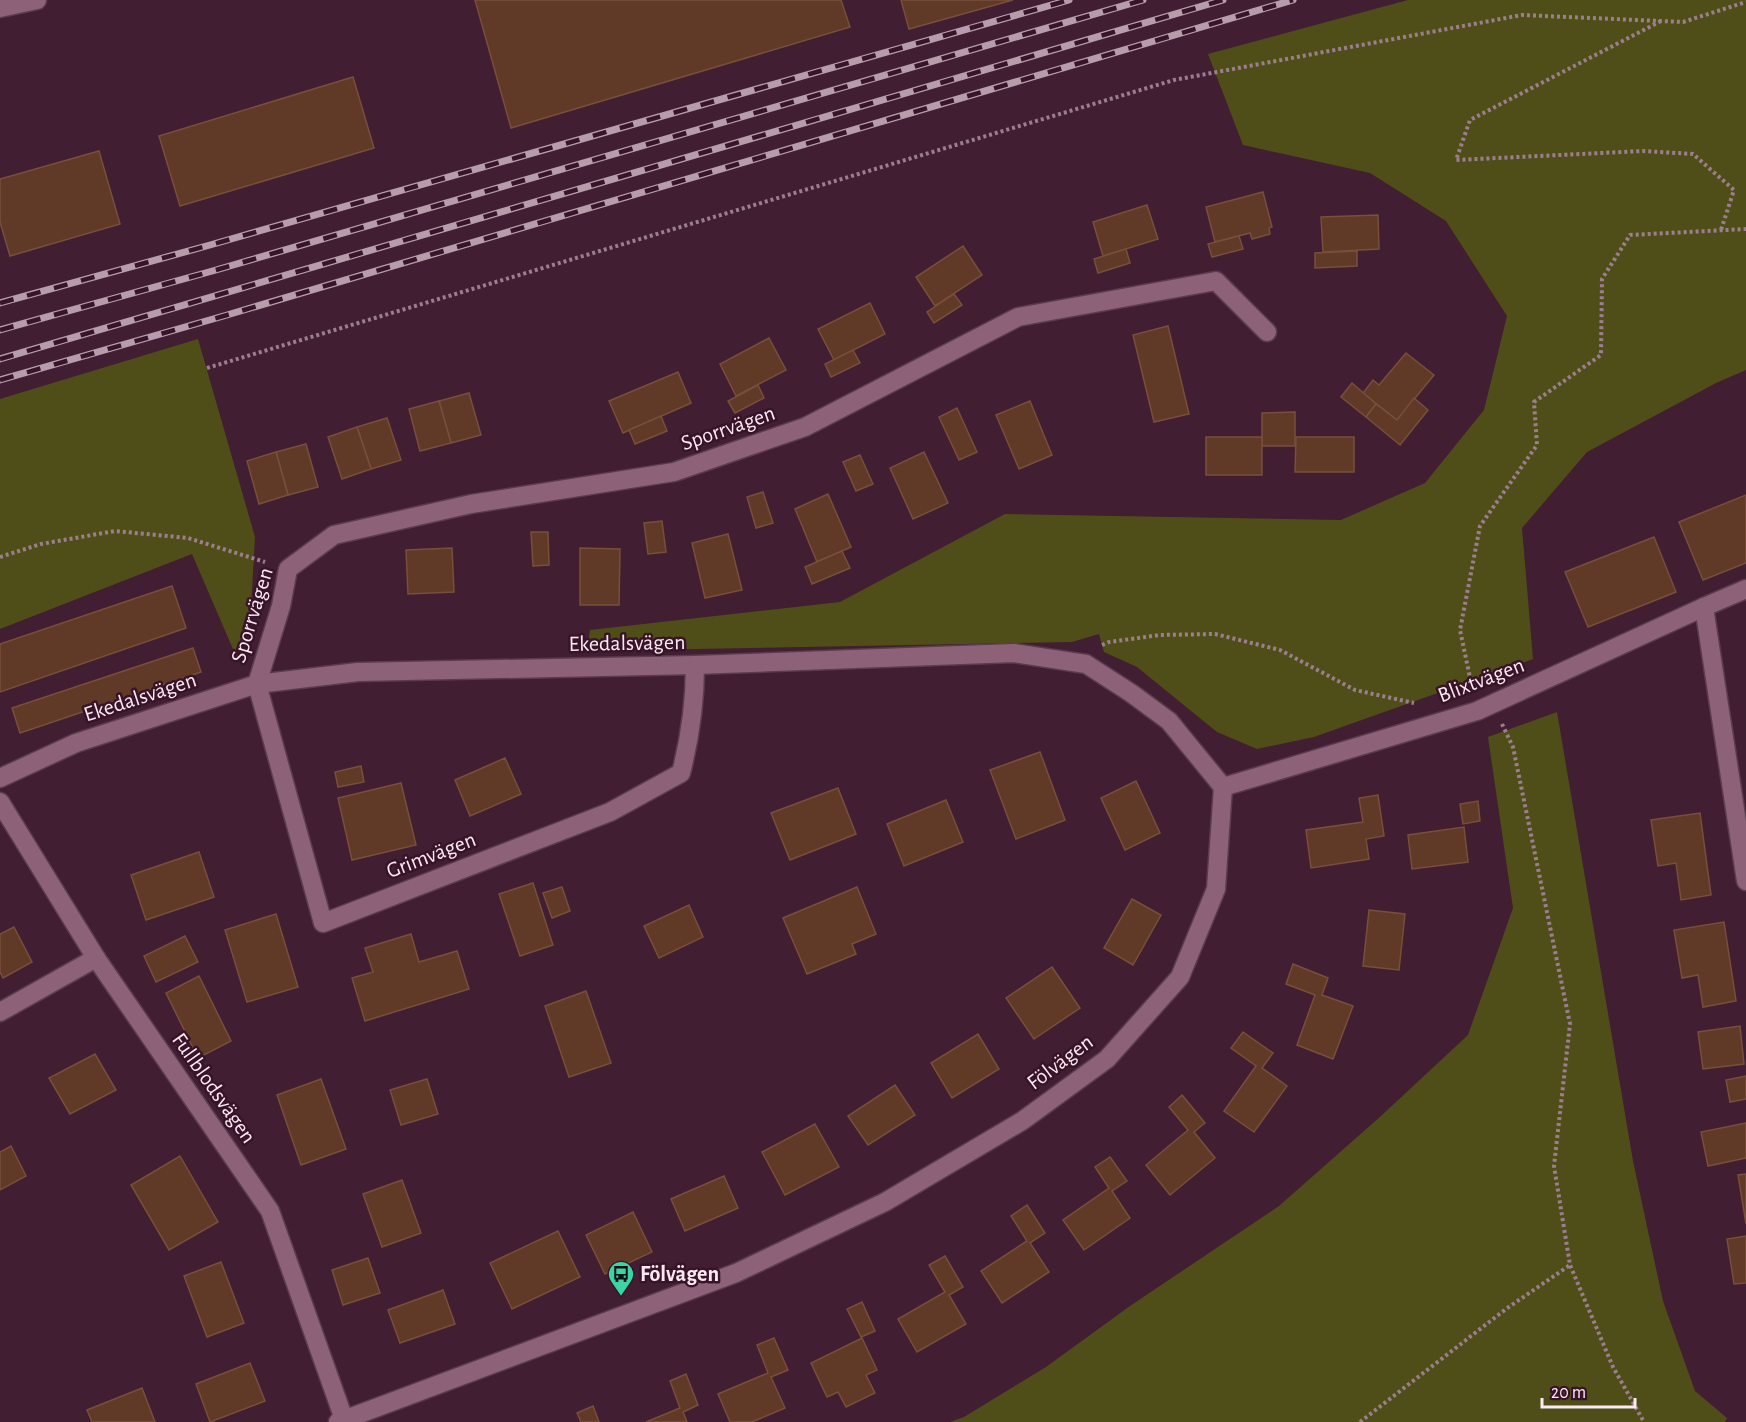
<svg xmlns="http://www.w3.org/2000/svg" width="1746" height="1422" font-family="'Alegreya Sans',sans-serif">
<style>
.green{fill:#504e18}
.building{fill:#603a26;stroke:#774f3b;stroke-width:1.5}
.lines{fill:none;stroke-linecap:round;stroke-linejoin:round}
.minor-casing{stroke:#5a3c4e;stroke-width:21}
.path{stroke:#9b7f8e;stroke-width:4;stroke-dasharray:3 3;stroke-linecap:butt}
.minor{stroke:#8d6278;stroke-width:18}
.rail-casing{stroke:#b79dab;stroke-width:7}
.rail{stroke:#371428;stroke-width:4.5;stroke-dasharray:14;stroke-linecap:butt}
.labels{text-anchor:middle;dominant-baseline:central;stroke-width:5;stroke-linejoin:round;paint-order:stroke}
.street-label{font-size:22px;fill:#fde9f3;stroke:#371428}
.poi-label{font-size:22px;font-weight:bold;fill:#fde9f3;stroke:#371428;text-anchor:start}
</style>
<rect width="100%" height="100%" fill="#421e32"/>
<g class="green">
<path d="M1408 0H1746V370L1716 383 1587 452 1522 528 1533 659 1314 737 1257 749 1217 732 1137 667 1104 652 1099 634 1072 642 587 651 590 630 840 602 1005 514 1341 520 1425 483 1484 410 1507 316 1446 221 1370 173 1243 145 1208 54Z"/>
<path d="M198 339 255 537 251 608 236 656 192 554 0 629V399Z"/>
<path d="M1557 712 1633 1161 1663 1301 1695 1391 1727 1418 1725 1422H950L964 1417 1046 1367 1130 1306 1279 1206 1381 1116 1468 1035 1513 908 1488 737Z"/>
</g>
<g class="building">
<path d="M475 0H841L850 27 511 128Z"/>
<path d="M901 0H1013L909 29Z"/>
<path d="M353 77 374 148 180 206 159 136Z"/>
<path d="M99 151 120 224 10 256 0 222V179Z"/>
<path d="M1263 192 1272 227 1269 228 1270 234 1252 239 1250 233 1215 242 1206 207Z"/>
<path d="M1147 205 1158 239 1103 256 1093 222Z"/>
<path d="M1378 215 1379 249 1323 252 1321 217Z"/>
<path d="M1239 236 1243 249 1212 257 1208 244Z"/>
<path d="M963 246 982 275 935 306 916 277Z"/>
<path d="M1126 249 1130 263 1098 273 1094 259Z"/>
<path d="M1357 251V266L1315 268V253Z"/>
<path d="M954 294 962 305 934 323 927 312Z"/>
<path d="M870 303 885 334 834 360 818 329Z"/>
<path d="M1168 326 1189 414 1154 422 1133 335Z"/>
<path d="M769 338 786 370 736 396 720 364Z"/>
<path d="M853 350 860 363 831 377 825 364Z"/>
<path d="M1406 353 1434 375 1397 420 1363 393 1373 380 1379 385Z"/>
<path d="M678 372 691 403 623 433 609 401Z"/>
<path d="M1352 383 1376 404 1366 417 1341 397Z"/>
<path d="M758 385 764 398 735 413 728 401Z"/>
<path d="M469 393 481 435 451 443 439 401Z"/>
<path d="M1414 398 1428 410 1400 445 1366 417 1376 404 1397 420Z"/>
<path d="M439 401 451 443 420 451 409 409Z"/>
<path d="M1030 401 1052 455 1019 469 996 415Z"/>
<path d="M957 408 977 452 959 460 939 417Z"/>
<path d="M1295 412V446H1262V413Z"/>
<path d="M661 416 667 431 635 444 629 430Z"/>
<path d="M387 418 401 460 371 469 357 427Z"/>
<path d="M357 427 371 469 342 479 328 437Z"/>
<rect x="1206" y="437" width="56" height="38"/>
<path d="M1296 437H1354V472H1295Z"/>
<path d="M306 444 318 487 288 495 276 452Z"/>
<path d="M276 452 288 495 259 504 247 461Z"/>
<path d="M924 452 948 503 913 519 890 468Z"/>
<path d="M860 455 873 484 856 491 843 462Z"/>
<path d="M763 492 773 523 756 528 747 497Z"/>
<path d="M828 494 851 547 817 562 795 509Z"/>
<path d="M1746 495V563L1703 580 1679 522Z"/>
<path d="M662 521 666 552 648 554 644 523Z"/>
<path d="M531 532H548L549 565 533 566Z"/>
<path d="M728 534 742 590 705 598 692 543Z"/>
<path d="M1654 537 1676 592 1588 627 1565 572Z"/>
<path d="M452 548 454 592 408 594 406 550Z"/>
<path d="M580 548 620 549 619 605H580Z"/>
<path d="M842 551 850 568 812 584 805 567Z"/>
<path d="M172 586 186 628 0 692V644Z"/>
<path d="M193 648 201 672 20 733 12 708Z"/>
<path d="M1040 752 1065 820 1016 839 990 770Z"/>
<path d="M505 758 521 794 470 816 455 780Z"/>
<path d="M361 766 364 782 338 787 335 772Z"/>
<path d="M1136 781 1160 833 1125 850 1101 798Z"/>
<path d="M401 783 416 845 352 860 338 798Z"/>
<path d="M838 788 856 834 790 860 771 813Z"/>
<path d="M1378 795 1384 836 1366 839 1369 859 1311 868 1306 830 1363 822 1359 798Z"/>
<path d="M946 800 963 842 904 866 887 824Z"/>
<path d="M1478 801 1480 821 1463 824 1460 804Z"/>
<path d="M1700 813 1711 895 1681 900 1676 863 1658 866 1651 820Z"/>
<path d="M1464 827 1468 862 1412 869 1408 835Z"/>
<path d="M199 852 214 897 146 920 131 875Z"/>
<path d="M533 883 553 945 520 956 499 894Z"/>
<path d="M562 887 570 911 552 918 543 893Z"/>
<path d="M857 887 876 934 852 944 856 954 807 974 783 918Z"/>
<path d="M1132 899 1161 915 1133 965 1104 948Z"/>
<path d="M689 905 703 937 659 958 644 926Z"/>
<path d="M1369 910 1405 914 1399 970 1363 966Z"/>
<path d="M276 914 298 987 247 1002 225 930Z"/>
<path d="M1724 922 1736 1001 1703 1007 1698 975 1682 978 1674 930Z"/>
<path d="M14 927 32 962 3 978 0 972V934Z"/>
<path d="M411 934 419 962 457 951 469 989 365 1021 352 978 373 972 365 948Z"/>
<path d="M185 936 198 962 156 982 144 956Z"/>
<path d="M1293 964 1328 978 1322 995 1353 1006 1333 1059 1297 1045 1315 995 1286 984Z"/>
<path d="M1052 967 1080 1008 1034 1039 1006 998Z"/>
<path d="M199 976 231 1041 198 1058 166 993Z"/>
<path d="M586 991 611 1063 569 1077 545 1006Z"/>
<path d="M1740 1026 1744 1064 1703 1069 1698 1032Z"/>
<path d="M1243 1032 1273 1053 1262 1068 1287 1086 1254 1132 1224 1111 1256 1066 1231 1048Z"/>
<path d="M978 1034 999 1069 952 1098 931 1063Z"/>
<path d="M95 1054 116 1090 70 1114 49 1078Z"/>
<path d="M1746 1076V1099L1730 1102 1726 1080Z"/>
<path d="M321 1079 346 1149 301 1165 277 1095Z"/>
<path d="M427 1079 438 1114 401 1125 390 1090Z"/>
<path d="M895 1085 915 1115 868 1145 848 1116Z"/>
<path d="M1182 1095 1205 1123 1194 1132 1215 1158 1170 1195 1146 1165 1188 1130 1169 1107Z"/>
<path d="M1746 1123V1158L1708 1166 1701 1132Z"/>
<path d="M815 1124 839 1167 785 1195 762 1152Z"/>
<path d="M11 1146 26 1176 0 1190V1152Z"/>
<path d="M180 1156 218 1222 169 1250 131 1185Z"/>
<path d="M1110 1157 1127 1181 1112 1191 1130 1218 1084 1250 1063 1220 1109 1188 1095 1167Z"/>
<path d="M1746 1174V1224L1738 1175Z"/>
<path d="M724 1176 738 1208 685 1231 671 1199Z"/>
<path d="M402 1180 421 1233 382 1247 363 1194Z"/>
<path d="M1027 1205 1045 1233 1030 1243 1049 1272 1002 1303 981 1271 1027 1241 1011 1216Z"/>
<path d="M633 1212 652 1252 605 1274 586 1235Z"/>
<path d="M558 1231 580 1277 512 1309 490 1263Z"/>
<path d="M1746 1236V1283L1734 1284 1727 1239Z"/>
<path d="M945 1256 963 1287 949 1295 966 1324 917 1352 898 1319 945 1292 929 1265Z"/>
<path d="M368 1258 380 1293 343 1305 332 1270Z"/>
<path d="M221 1262 244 1323 207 1337 184 1276Z"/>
<path d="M443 1290 455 1324 400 1343 388 1310Z"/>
<path d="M862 1302 875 1331 861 1337 847 1309Z"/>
<path d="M774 1338 788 1370 771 1377 785 1408 752 1422H730L718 1394 768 1373 757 1345Z"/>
<path d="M862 1338 877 1370 866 1375 875 1393 846 1407 838 1392 827 1397 811 1363Z"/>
<path d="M250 1363 265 1401 210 1422 196 1384Z"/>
<path d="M686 1374 698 1405 683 1412 687 1422H646L680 1408 670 1381Z"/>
<path d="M142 1388 155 1422H92L87 1410Z"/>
<path d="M593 1406 599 1422H581L577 1413Z"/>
</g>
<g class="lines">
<g class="minor-casing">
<g id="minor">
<path d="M0 8 37 0"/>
<path d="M1704 607 1746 881"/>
<path d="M695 665C695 702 690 738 681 773L610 812 323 923 257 684 281 606 288 569 334 535 471 504 674 472 805 427 1018 317 1216 281 1267 332"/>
<path d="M0 778 76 743 257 684 358 672 695 665 1014 653 1086 664 1131 693 1169 721 1223 787"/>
<path d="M1223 787 1477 711 1704 607 1746 589"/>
<path d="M0 802 96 958 270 1211 345 1422"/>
<path d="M0 1012 96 958"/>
<path d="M338 1422 736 1273 885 1202 1022 1121 1107 1059 1180 977 1216 889 1223 787"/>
</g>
</g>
<g class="path">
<path d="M1661 21 1470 120 1456 160 1643 151 1693 154 1734 190 1721 230"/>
<path d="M207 368 1174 80 1522 15 1683 22 1746 2"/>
<path d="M0 557 41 544 115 531 188 538 265 562"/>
<path d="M1102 645 1109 642 1160 635 1215 634 1280 650 1355 690 1414 703"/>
<path d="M1472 687 1460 630 1480 526 1537 445 1534 402 1601 355 1602 279 1630 235 1746 229"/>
<path d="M1502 724 1513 747 1570 1024 1554 1166 1570 1265 1613 1367 1644 1422"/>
<path d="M1360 1422 1506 1309 1570 1265"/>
</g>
<use href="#minor" class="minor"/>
<g class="rail-casing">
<g id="rail">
<path d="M0 303 210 245 1069 0"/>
<path d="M0 330 216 270 1143 0"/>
<path d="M0 359 1223 0"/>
<path d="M0 380 227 315 1293 0"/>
</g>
</g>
<use href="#rail" class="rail"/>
</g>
<defs>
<g id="bus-pin" transform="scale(1.35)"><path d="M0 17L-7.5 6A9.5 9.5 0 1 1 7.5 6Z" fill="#3bd4a4" stroke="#371428"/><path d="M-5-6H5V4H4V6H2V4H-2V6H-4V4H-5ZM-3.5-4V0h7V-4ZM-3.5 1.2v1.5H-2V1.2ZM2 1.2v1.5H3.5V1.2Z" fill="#111"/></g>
</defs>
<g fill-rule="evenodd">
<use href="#bus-pin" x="621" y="1274"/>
</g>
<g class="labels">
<g class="street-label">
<text transform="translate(728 428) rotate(-19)">Sporrvägen</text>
<text transform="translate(252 615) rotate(-73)">Sporrvägen</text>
<text transform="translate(627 643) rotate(-1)">Ekedalsvägen</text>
<text transform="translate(1481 680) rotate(-21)">Blixtvägen</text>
<text transform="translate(140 697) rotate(-18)">Ekedalsvägen</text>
<text transform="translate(431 855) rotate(-21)">Grimvägen</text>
<text transform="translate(1060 1062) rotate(-37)">Fölvägen</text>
<text transform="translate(214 1088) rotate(55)">Fullblodsvägen</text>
</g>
<g class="poi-label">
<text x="640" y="1274">Fölvägen</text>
</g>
</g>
<path d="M1542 1398v9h93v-9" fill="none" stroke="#fde9f3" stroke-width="3"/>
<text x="1551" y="1398" font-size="18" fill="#fde9f3" stroke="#371428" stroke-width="4.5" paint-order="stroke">20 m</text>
</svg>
